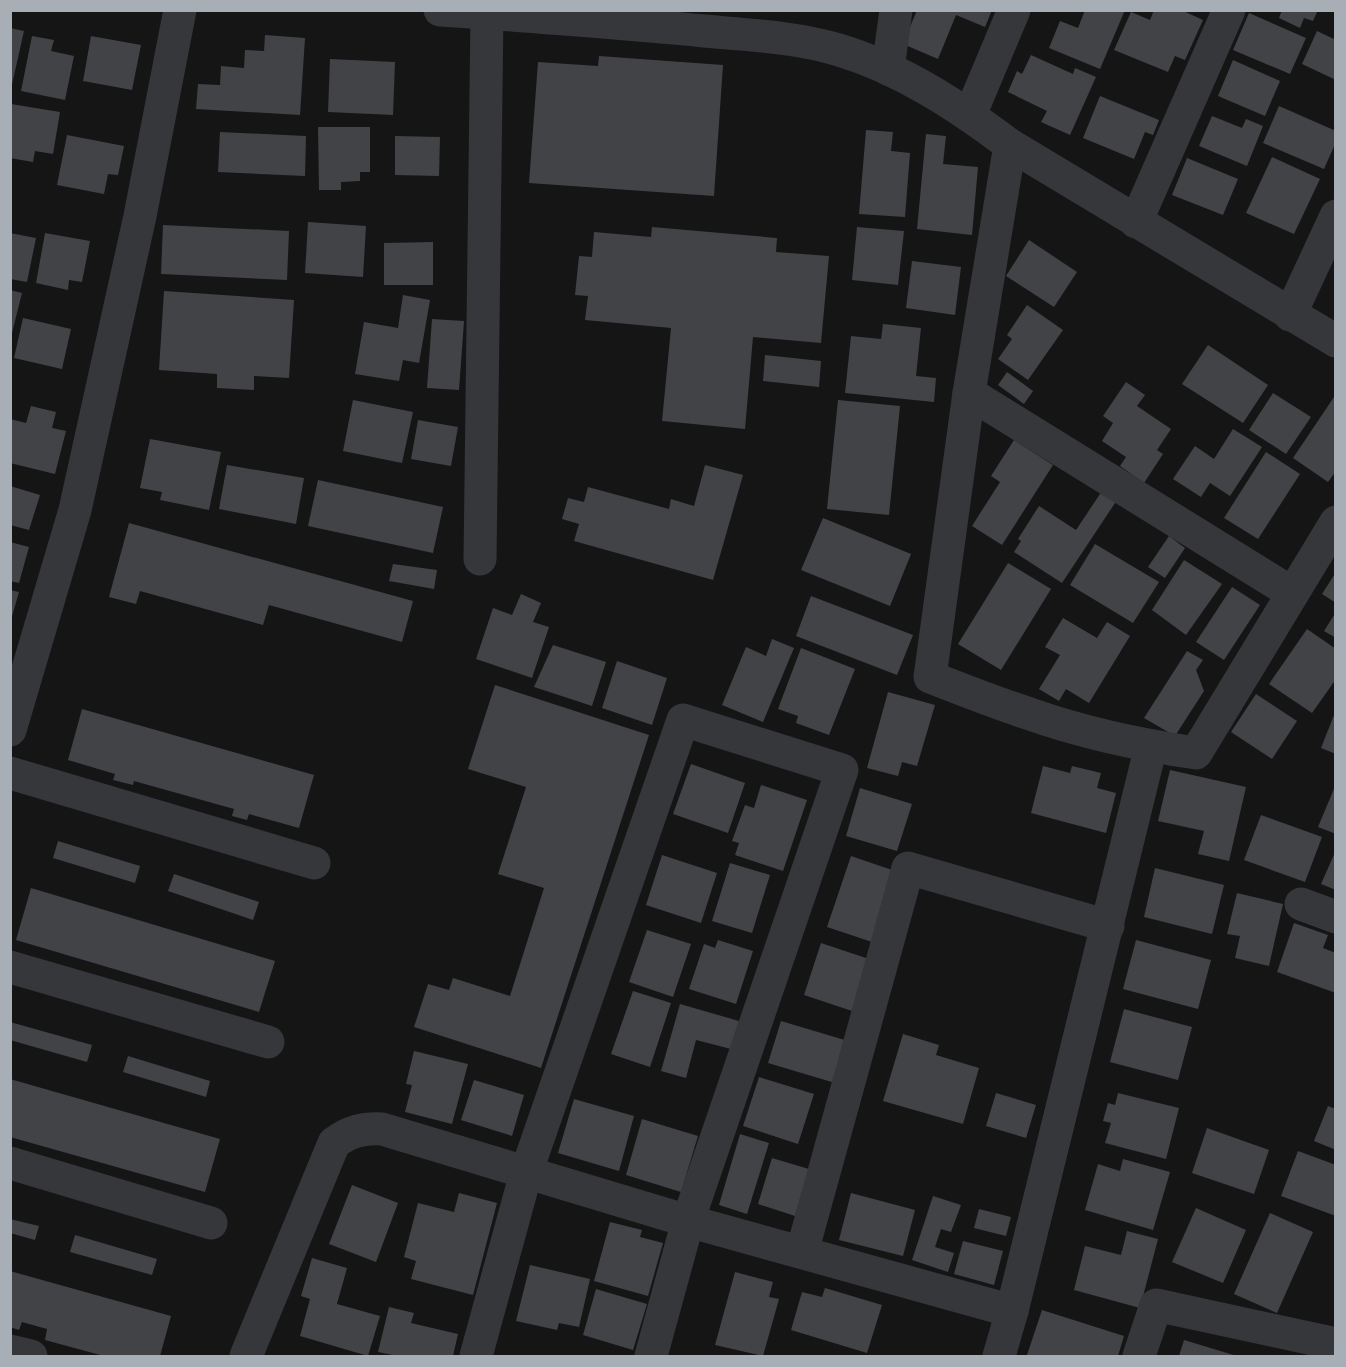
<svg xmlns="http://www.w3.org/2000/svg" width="1346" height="1367" font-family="Inter,sans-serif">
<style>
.building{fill:#414346}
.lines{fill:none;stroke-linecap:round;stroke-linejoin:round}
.minor{stroke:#36373b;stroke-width:33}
</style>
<rect width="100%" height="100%" fill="#151516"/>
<g class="building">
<path d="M917 10H992L985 27 956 15 938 59 903 44Z"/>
<path d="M1085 10H1125L1100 69 1049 48 1060 21 1078 28Z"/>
<path d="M1154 10H1181L1203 20 1185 60 1175 56 1168 72 1114 50 1131 12 1150 20Z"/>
<path d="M1282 10H1318L1313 21 1304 18 1300 28 1279 18Z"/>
<path d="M1249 13 1306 38 1290 74 1233 50Z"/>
<path d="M10 28 24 31 11 89H10Z"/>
<path d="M1317 31 1336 40V80L1302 64Z"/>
<path d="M265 35 305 38 300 115 196 109 198 84 220 85 221 66 244 68 245 50 264 51Z"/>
<path d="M32 36 54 40 51 51 74 56 65 100 21 91Z"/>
<path d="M91 36 141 45 132 90 83 81Z"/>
<path d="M1031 55 1073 74 1075 68 1096 77 1070 135 1041 122 1047 111 1008 92 1017 71 1022 74Z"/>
<path d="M599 56 723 65 714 196 529 183 538 62 598 66Z"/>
<path d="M330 59 395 62 393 115 328 112Z"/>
<path d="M1233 60 1280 81 1265 116 1218 96Z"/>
<path d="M1100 96 1159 120 1153 135 1145 132 1134 159 1083 138Z"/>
<path d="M11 104 60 112 53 154 35 151 33 162 10 158Z"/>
<path d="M1279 106 1336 131V142L1324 169 1263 143Z"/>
<path d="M1212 116 1242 128 1246 119 1263 126 1247 166 1199 146Z"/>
<path d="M318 127H370V172H360V181L341 182V190H319Z"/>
<path d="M866 130 893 132 891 151 910 153 905 217 859 214Z"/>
<path d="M220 132 306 136 305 176 218 172Z"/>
<path d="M926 134 946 136 943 164 978 167 972 235 917 229Z"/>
<path d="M67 135 124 146 118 175 108 174 104 194 57 185Z"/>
<path d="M395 136 440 137 439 176 395 175Z"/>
<path d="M1272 157 1320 179 1294 234 1246 213Z"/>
<path d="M1187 158 1238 179 1223 215 1172 195Z"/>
<path d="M308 222 366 226 363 277 305 273Z"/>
<path d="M163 225 289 231 287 280 161 274Z"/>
<path d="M652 227 777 238 776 252 829 256 821 343 753 337 745 429 662 421 671 328 585 320 588 296 575 295 579 256 592 257 594 232 651 237Z"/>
<path d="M857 227 904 231 898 285 852 280Z"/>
<path d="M10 233 36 238 27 282 10 279Z"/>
<path d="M45 233 90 241 82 282 69 280 68 290 36 283Z"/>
<path d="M1029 240 1077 272 1054 307 1006 276Z"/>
<path d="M433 242V285H384V243Z"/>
<path d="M912 261 961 267 955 315 906 308Z"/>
<path d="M10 290 22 293 11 337H10Z"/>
<path d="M164 291 294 300 289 378 254 376V390L217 388V374L159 370Z"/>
<path d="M403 295 430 300 419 363 403 360 399 381 355 374 364 322 398 328Z"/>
<path d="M1027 305 1063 330 1028 380 998 359 1012 339 1007 335Z"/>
<path d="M23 318 71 329 62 369 14 358Z"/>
<path d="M432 319 464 321 459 390 427 388Z"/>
<path d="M883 324 921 328 916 376 936 378 934 402 845 393 851 336 881 339Z"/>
<path d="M1208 345 1268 385 1243 423 1182 384Z"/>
<path d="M765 355 821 361 819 387 763 381Z"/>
<path d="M1007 372 1033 391 1024 404 998 385Z"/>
<path d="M1126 382 1145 395 1137 406 1171 429 1157 450 1163 454 1144 483 1120 466 1126 457 1102 441 1113 423 1103 416Z"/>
<path d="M1273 393 1311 417 1286 454 1249 430Z"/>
<path d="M1336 394V471L1328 482 1293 458Z"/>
<path d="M353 400 413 412 402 463 343 451Z"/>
<path d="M838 400 900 406 889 515 827 509Z"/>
<path d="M31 406 56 412 52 428 66 431 55 474 10 463V419L26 423Z"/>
<path d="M418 420 458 427 451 466 411 459Z"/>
<path d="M1233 429 1262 447 1230 496 1210 483 1201 497 1173 479 1195 446 1214 459Z"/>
<path d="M150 439 221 452 209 510 160 500 162 492 140 488Z"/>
<path d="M1014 440 1053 465 1002 545 972 526 1000 482 991 476Z"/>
<path d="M1266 452 1300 474 1258 539 1224 518Z"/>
<path d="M227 465 304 478 296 524 219 509Z"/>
<path d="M705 465 743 475 713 580 574 541 579 524 562 519 568 498 584 502 588 487 669 509 671 499 694 506Z"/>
<path d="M318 480 443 507 433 553 308 526Z"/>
<path d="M10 486 40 495 29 530 10 525Z"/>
<path d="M1102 491 1117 500 1062 583 1014 552 1021 541 1018 539 1039 506 1076 530Z"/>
<path d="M823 518 911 554 890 606 801 570Z"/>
<path d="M129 523 413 601 402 642 269 605 263 625 140 591 136 604 109 597Z"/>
<path d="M1169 536 1185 548 1165 578 1148 567Z"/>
<path d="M10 542 29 547 19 583 10 581Z"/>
<path d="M1095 544 1159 582 1133 623 1070 585Z"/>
<path d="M1184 560 1222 584 1186 635 1152 610Z"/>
<path d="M1008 563 1051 589 1001 670 958 644Z"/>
<path d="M393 564 437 570 434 589 389 581Z"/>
<path d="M1336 572V603L1322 594Z"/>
<path d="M1232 587 1260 605 1224 660 1196 642Z"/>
<path d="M10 590 19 592 11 620H10Z"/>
<path d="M521 594 541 603 533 622 549 627 532 678 476 659 493 608 512 615Z"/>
<path d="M811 596 913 635 897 675 796 636Z"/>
<path d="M1336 612V638L1324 631Z"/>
<path d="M1063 618 1097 638 1107 622 1130 636 1089 703 1066 689 1059 701 1039 689 1060 655 1045 647Z"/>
<path d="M1307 629 1336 649V679L1312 713 1269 684Z"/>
<path d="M772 639 794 648 763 722 722 705 746 647 766 656Z"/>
<path d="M553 645 606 662 592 706 534 687Z"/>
<path d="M801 648 855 669 829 735 796 723 798 716 778 709Z"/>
<path d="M1187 651 1203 660 1196 670 1204 691 1175 736 1144 718Z"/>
<path d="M617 661 667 678 652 725 602 708Z"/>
<path d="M495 685 649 735 541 1068 414 1027 428 984 449 990 453 978 510 996 544 888 498 874 526 787 468 769Z"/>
<path d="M888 692 935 705 917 766 902 762 898 776 867 768Z"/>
<path d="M1256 694 1297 721 1272 759 1231 732Z"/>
<path d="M82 709 314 775 299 828 249 814 247 820 232 816 234 809 134 781 133 785 113 780 115 774 68 760Z"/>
<path d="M1336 710V754L1321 748Z"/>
<path d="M691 764 745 783 728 833 673 814Z"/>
<path d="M1043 766 1070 773 1072 766 1101 773 1097 788 1116 793 1106 833 1031 813Z"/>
<path d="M1170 770 1246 787 1229 861 1198 854 1204 831 1158 821Z"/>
<path d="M1336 784V834L1318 827Z"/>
<path d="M761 785 807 800 783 871 735 855 739 843 732 841 745 805 754 808Z"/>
<path d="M860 788 912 804 897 851 846 836Z"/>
<path d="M1261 815 1322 837 1305 882 1244 860Z"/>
<path d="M58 841 140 866 135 883 53 858Z"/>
<path d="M1336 850V890L1321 884Z"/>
<path d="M662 855 717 873 701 923 646 905Z"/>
<path d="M851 856 895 871 872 942 827 927Z"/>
<path d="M730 863 770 875 752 933 712 921Z"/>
<path d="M1155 868 1224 885 1212 934 1144 917Z"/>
<path d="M174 874 259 902 253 920 168 891Z"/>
<path d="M31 888 275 961 259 1012 16 940Z"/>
<path d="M1237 893 1283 904 1269 966 1235 958 1240 936 1227 934Z"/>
<path d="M1294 923 1328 935 1323 948 1336 953V993L1277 972Z"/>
<path d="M647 930 691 944 673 997 629 982Z"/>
<path d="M718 940 753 951 736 1004 689 989 704 944 715 948Z"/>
<path d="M1136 940 1211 960 1198 1009 1123 989Z"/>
<path d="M821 943 869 959 852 1011 804 995Z"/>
<path d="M633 991 671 1003 650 1067 611 1054Z"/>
<path d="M680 1004 739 1021 731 1049 696 1040 686 1078 661 1071Z"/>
<path d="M1124 1009 1192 1027 1178 1080 1110 1062Z"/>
<path d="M781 1021 848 1041 835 1083 768 1063Z"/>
<path d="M10 1022 92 1045 87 1062 10 1040Z"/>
<path d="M903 1034 939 1045 936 1055 979 1068 963 1124 883 1101Z"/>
<path d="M414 1051 468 1064 452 1124 405 1112 412 1085 406 1084Z"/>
<path d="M128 1056 210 1081 206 1097 123 1072Z"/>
<path d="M759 1077 814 1094 798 1144 743 1126Z"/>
<path d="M10 1079 220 1139 205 1192 10 1137Z"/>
<path d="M474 1080 524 1095 512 1136 461 1120Z"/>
<path d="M996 1093 1036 1105 1026 1138 986 1126Z"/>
<path d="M1118 1093 1179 1108 1166 1159 1105 1143 1111 1123 1103 1121 1108 1103 1115 1105Z"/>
<path d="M574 1099 634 1116 619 1171 558 1153Z"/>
<path d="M1328 1106 1336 1109V1150L1314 1141Z"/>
<path d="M642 1119 698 1136 681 1192 626 1175Z"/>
<path d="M1207 1128 1269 1150 1254 1194 1192 1173Z"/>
<path d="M740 1134 769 1143 747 1214 719 1205Z"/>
<path d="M1298 1151 1336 1165V1216L1281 1196Z"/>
<path d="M772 1158 809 1169 795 1216 758 1204Z"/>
<path d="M1123 1159 1170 1172 1153 1230 1085 1210 1098 1164 1120 1171Z"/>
<path d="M352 1185 398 1203 376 1262 329 1244Z"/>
<path d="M459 1193 497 1203 473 1295 411 1279 416 1261 404 1257 418 1203 454 1212Z"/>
<path d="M851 1193 915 1210 903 1256 839 1240Z"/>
<path d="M933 1196 961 1205 951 1232 941 1229 935 1247 954 1253 948 1272 912 1260Z"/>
<path d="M1196 1208 1246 1230 1223 1283 1172 1262Z"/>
<path d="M979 1209 1011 1217 1006 1236 974 1228Z"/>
<path d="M1270 1213 1313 1232 1277 1313 1234 1294Z"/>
<path d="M10 1219 39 1226 35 1240 10 1233Z"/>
<path d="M610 1222 642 1230 640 1237 663 1243 648 1296 594 1281Z"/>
<path d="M1127 1231 1158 1239 1140 1308 1074 1290 1085 1246 1121 1255Z"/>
<path d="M75 1235 157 1259 152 1275 70 1252Z"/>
<path d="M963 1241 1003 1251 994 1285 954 1274Z"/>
<path d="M312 1258 347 1268 337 1304 380 1316 368 1356 300 1336 310 1299 301 1296Z"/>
<path d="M530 1265 590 1279 579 1327 559 1323 557 1330 516 1321Z"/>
<path d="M10 1271 171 1316 160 1356H104L45 1340 47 1329 22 1322 19 1330 10 1327Z"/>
<path d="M735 1272 773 1282 769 1297 779 1299 763 1356 715 1345Z"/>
<path d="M825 1288 882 1305 867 1353 791 1330 802 1292 822 1297Z"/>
<path d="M596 1289 647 1304 633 1350 583 1335Z"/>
<path d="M389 1307 414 1313 411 1323 458 1334 453 1356H397L378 1352Z"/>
<path d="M1042 1310 1124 1336 1118 1356H1033L1027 1355Z"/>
<path d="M1184 1340 1237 1356H1179Z"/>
</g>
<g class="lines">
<g class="minor">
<path d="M440 10 487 13C559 19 632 24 704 31 749 35 796 37 839 50 902 69 958 106 1010 145L1336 341"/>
<path d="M888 69 896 10"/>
<path d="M970 115 1014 10"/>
<path d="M1010 145 969 393 930 677C963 690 996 703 1030 714 1084 733 1140 745 1196 753L1336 522"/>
<path d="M1136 222 1229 10"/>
<path d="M1290 315 1336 216"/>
<path d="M969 393 1292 593"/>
<path d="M480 559 487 13"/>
<path d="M10 730 75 510 140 216 180 10"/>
<path d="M10 773 314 863"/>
<path d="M1301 904 1336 917"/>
<path d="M10 967 268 1042"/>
<path d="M10 1163 211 1223"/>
<path d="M802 1252 908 868 1108 926"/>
<path d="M10 1351 31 1356"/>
<path d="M246 1356 334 1143C350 1131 363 1128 382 1129L688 1221 1012 1311"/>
<path d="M476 1356 526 1173 683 720 842 770 688 1221 651 1356"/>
<path d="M999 1356 1012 1311 1151 746"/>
<path d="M1139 1356 1156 1305 1336 1344"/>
</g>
</g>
<rect width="1346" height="1367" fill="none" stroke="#a7aeb6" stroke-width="24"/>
</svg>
